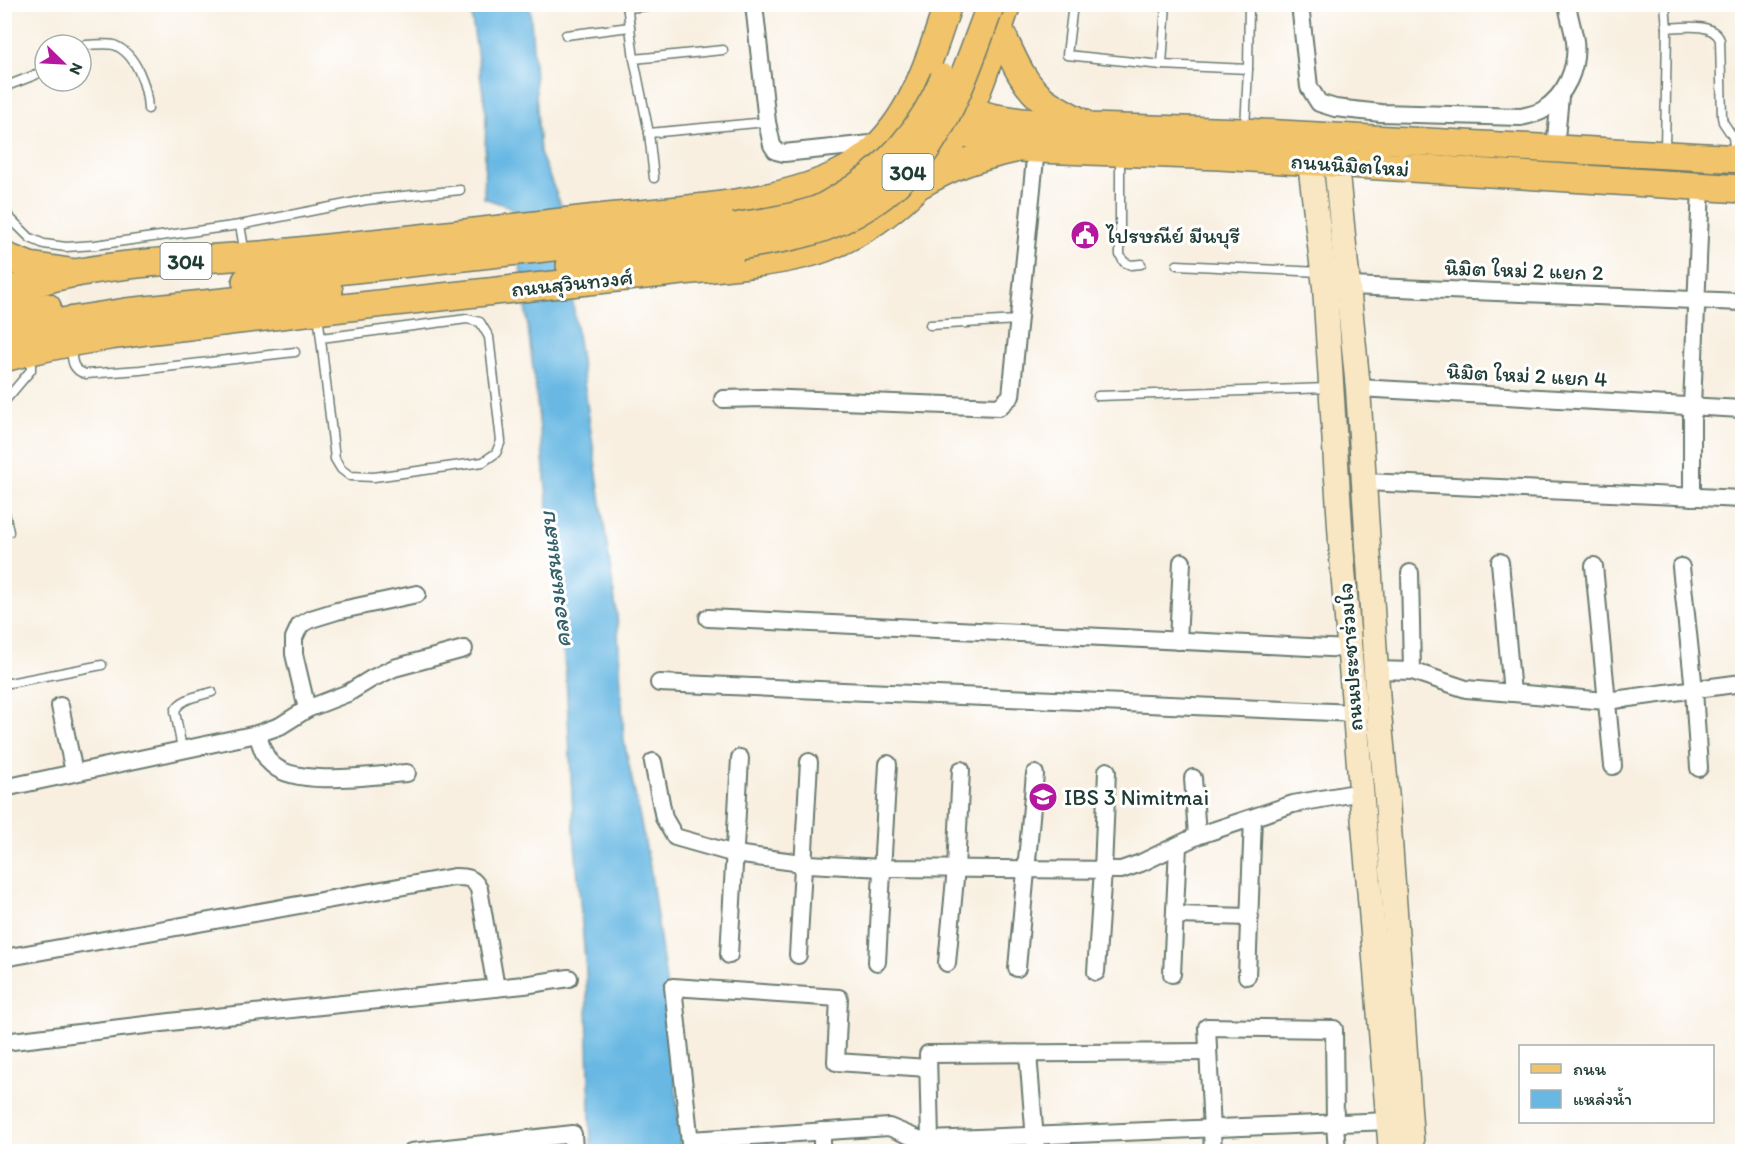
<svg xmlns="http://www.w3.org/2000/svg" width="1747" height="1156" font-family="Itim,'Playpen Sans Thai',sans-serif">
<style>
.water{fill:#68b8e3;stroke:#447a8c;stroke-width:1.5}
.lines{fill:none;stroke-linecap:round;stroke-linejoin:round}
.service-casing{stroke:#6b7b70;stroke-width:11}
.minor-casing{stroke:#6b7b70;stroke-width:20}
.secondary-casing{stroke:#6b7b70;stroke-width:27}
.primary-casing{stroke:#6b7b70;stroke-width:30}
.trunk-casing{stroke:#6b7b70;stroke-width:30}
.service{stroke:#fff;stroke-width:8}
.minor{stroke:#fff;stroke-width:16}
.secondary{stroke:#f9e7c3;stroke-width:24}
.primary{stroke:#f1c36a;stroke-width:27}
.trunk{stroke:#f1c36a;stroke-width:27}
.trunk-bridge-casing{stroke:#6b7b70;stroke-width:30;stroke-linecap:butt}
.trunk-bridge{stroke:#f1c36a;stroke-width:27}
.labels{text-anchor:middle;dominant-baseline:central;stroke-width:6;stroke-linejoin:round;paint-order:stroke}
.shield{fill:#fff;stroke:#627771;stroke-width:1.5}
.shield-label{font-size:21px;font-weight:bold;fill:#1f3d34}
.street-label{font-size:22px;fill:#1f3d34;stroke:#fff}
.poi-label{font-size:22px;fill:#1f3d34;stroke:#fff;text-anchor:start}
.water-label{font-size:24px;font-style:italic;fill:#356269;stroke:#fff}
</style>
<rect width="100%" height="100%" fill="#fff"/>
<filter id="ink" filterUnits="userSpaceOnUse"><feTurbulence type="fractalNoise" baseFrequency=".0167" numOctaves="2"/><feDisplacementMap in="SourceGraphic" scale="12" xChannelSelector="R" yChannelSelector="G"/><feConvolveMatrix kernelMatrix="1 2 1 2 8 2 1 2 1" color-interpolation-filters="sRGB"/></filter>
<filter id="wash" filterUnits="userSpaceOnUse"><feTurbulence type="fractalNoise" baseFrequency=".008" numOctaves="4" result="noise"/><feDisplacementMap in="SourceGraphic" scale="24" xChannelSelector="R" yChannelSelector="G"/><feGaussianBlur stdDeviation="1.35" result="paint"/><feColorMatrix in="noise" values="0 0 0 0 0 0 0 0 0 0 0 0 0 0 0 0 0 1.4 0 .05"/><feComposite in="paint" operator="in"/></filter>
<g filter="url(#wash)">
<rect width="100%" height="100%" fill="#f8efe0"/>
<path class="water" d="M470 5H530L540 153 562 208 575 319 617 615 624 741 650 867 669 1003 681 1151H591L586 971 574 832 566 678 536 392 513 208 484 198 486 114Z"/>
</g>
<g filter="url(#ink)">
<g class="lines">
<g class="service-casing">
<g id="service">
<path d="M627 4 634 59"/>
<path d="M1073 4 1067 55 1162 65 1248 69"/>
<path d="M1665 4 1667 28"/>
<path d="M627 8 670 4"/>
<path d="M566 35 630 27"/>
<path d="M81 47 85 45C93 45 106 43 114 45 137 54 147 87 148 109"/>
<path d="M723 50 634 59 649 133 767 122"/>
<path d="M1162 65 1166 4"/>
<path d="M4 87 35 75 45 69"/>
<path d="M1245 129 1248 69 1249 4"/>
<path d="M649 133 654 178"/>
<path d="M1665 151 1667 28C1683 27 1713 22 1720 40L1722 117 1723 122 1733 137 1735 156"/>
<path d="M1120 155V255L1124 262 1131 265 1141 264"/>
<path d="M4 212 30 238 44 244 66 247 95 245 240 225 245 254"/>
<path d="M240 225 366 200 460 190"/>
<path d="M1177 265 1320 272"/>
<path d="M318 314 335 459 341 469 350 476 374 477 483 462 496 453 501 441 489 337 480 322 467 319 321 338"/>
<path d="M930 325 1018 320"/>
<path d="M71 346C72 359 71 370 86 374L140 370 295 352"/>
<path d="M1098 396 1328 388"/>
<path d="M4 402 31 370V354"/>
<path d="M4 508 9 532"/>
<path d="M4 684 102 665"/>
<path d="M182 749 175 711C180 698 200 696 212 692"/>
</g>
</g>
<g class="minor-casing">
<g id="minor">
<path d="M754 4 767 122 772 145 776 151 784 153 880 143"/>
<path d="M1300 4 1309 87 1319 103 1335 108 1381 113 1521 117C1528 115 1537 114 1543 110 1566 95 1578 68 1575 41 1573 29 1569 17 1567 4"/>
<path d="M1555 149 1560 96"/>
<path d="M1350 286 1742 302"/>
<path d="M1358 388 1742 409"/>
<path d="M723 399 762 398 999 407 1011 396 1036 149"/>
<path d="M1365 482 1742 499"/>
<path d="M1692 497V406L1701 187"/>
<path d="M1500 562 1512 693"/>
<path d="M1594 566 1613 766"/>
<path d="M1681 567 1694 690 1699 768"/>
<path d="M1410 573 1412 671"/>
<path d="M708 618 1349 649"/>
<path d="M1178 641 1182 562"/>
<path d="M1376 670 1412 671 1466 689 1606 701 1742 683"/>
<path d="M659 683 1355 713"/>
<path d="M60 706 74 772"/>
<path d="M307 709 348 693 371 679 394 668 464 649"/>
<path d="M257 734C261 744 264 759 274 766 299 787 375 775 407 773"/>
<path d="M653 762 664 818 675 837 735 854 809 864 882 868 1121 870 1141 863 1197 836 1293 804 1361 792"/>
<path d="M1193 778 1197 836"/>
<path d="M4 788 257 734 280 726 307 709 294 654V638L300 625 311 619 337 611 417 594"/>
<path d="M1176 915 1250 917"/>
<path d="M729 955 740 758"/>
<path d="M798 955 809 762"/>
<path d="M4 958 454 877C467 877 473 877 479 889L496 988"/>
<path d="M877 962 888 764"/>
<path d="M947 963 956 868 961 770"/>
<path d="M1017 968 1035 774"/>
<path d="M1096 972 1103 870 1107 771"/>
<path d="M1172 974 1178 846"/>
<path d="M1247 976 1253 818"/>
<path d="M4 1042 187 1020 524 985 569 978"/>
<path d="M1028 1054 1036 1152"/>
<path d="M822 1131V1152"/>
<path d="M690 1140 889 1127 918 1139 930 1140 1389 1121"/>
<path d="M930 1140 928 1054 1207 1052"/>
<path d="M411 1152 573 1134 574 1152"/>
<path d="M691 1152 673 987 839 998 836 1062 928 1068"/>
<path d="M1213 1152 1207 1027 1334 1029 1335 1124 1337 1152"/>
</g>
</g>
<g class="secondary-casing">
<g id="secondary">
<path d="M1310 163 1325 287 1342 558 1391 1152"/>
<path d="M1336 164 1358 388 1378 703 1387 799 1412 1152"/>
</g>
</g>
<g class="primary-casing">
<g id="primary">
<path d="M999 28C1011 54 1022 85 1046 102 1058 110 1070 116 1083 123"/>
<path d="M968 110 991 117 1022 122 1091 127 1244 132 1742 159"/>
<path d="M959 131 1021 148 1036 149 1219 156 1742 189"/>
<path d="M919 185C954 165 974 158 1014 149"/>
<path d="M4 256 30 266 76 273"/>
</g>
</g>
<g class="trunk-casing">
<g id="trunk">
<path d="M570 265 740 246"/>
<path d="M246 281 735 227"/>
<path d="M4 291C28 285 52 277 76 273 140 260 206 260 271 254 380 243 488 230 597 218 675 209 805 207 867 156 913 118 930 59 948 4"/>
<path d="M4 317 47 307"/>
<path d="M4 338 48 324 126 312 329 291"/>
<path d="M4 358C89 334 178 328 265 317 423 298 581 282 740 265 768 262 798 258 825 248 880 227 932 181 960 129 980 91 993 45 1007 4"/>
</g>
</g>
<use href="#service" class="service"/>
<use href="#minor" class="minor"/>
<use href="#secondary" class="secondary"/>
<use href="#primary" class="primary"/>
<use href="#trunk" class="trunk"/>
<g class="trunk-bridge-casing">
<g id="trunk-bridge">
<path d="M735 227C762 222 791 219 816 210 823 208 830 203 837 199 886 172 923 129 944 78"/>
<path d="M740 246C768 241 798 237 825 227 931 188 955 100 991 4"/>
</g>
</g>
<use href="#trunk-bridge" class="trunk-bridge"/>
</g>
</g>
<defs>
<g id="civic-disc" transform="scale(1.5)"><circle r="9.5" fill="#b5179e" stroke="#fff"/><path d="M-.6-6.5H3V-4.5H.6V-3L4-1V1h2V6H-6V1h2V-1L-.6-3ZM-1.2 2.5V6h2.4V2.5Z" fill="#fff"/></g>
<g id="school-disc" transform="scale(1.5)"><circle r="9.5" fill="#b5179e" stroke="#fff"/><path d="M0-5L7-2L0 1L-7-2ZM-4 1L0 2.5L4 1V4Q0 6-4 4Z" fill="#fff"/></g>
</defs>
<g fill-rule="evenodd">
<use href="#civic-disc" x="1085" y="235"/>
<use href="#school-disc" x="1043" y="797"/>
</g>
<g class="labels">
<g class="shield">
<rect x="882.5" y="154" width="51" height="36" rx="4.5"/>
<rect x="160.5" y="243" width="51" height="36" rx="4.5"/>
</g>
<g class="shield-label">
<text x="908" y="172">304</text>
<text x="186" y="261">304</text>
</g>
<g class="street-label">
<text transform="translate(1350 165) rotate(4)">ถนนนิมิตใหม่</text>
<text transform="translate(1524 270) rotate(2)">นิมิต ใหม่ 2 แยก 2</text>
<text transform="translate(572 283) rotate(-6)">ถนนสุวินทวงศ์</text>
<text transform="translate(1527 375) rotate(3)">นิมิต ใหม่ 2 แยก 4</text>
<text transform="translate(1350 657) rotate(-94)">ถนนประชาร่วมใจ</text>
</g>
<g class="poi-label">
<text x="1106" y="235">ไปรษณีย์ มีนบุรี</text>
<text x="1064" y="797">IBS 3 Nimitmai</text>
</g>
<g class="water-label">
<text transform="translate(554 580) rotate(-97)">คลองแสนแสบ</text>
</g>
</g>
<rect width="1747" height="1156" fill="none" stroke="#fff" stroke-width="24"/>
<rect x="1519" y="1045" width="195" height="78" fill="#ffffff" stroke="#a5b1ae" stroke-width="1.5"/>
<rect x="1531" y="1064" width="30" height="9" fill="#f1c36a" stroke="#a5b1ae" stroke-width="1.5"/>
<text x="1573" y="1075" font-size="18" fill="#1f3d34">ถนน</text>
<rect x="1531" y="1090" width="30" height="18" fill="#68b8e3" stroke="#a5b1ae" stroke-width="1.5"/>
<text x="1573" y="1105" font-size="18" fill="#1f3d34">แหล่งน้ำ</text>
<g transform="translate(63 63) rotate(114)"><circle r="28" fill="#ffffff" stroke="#a5b1ae" stroke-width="1.5"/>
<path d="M0-4.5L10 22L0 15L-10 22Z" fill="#b5179e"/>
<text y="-9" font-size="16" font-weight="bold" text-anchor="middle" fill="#1f3d34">N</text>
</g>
</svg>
